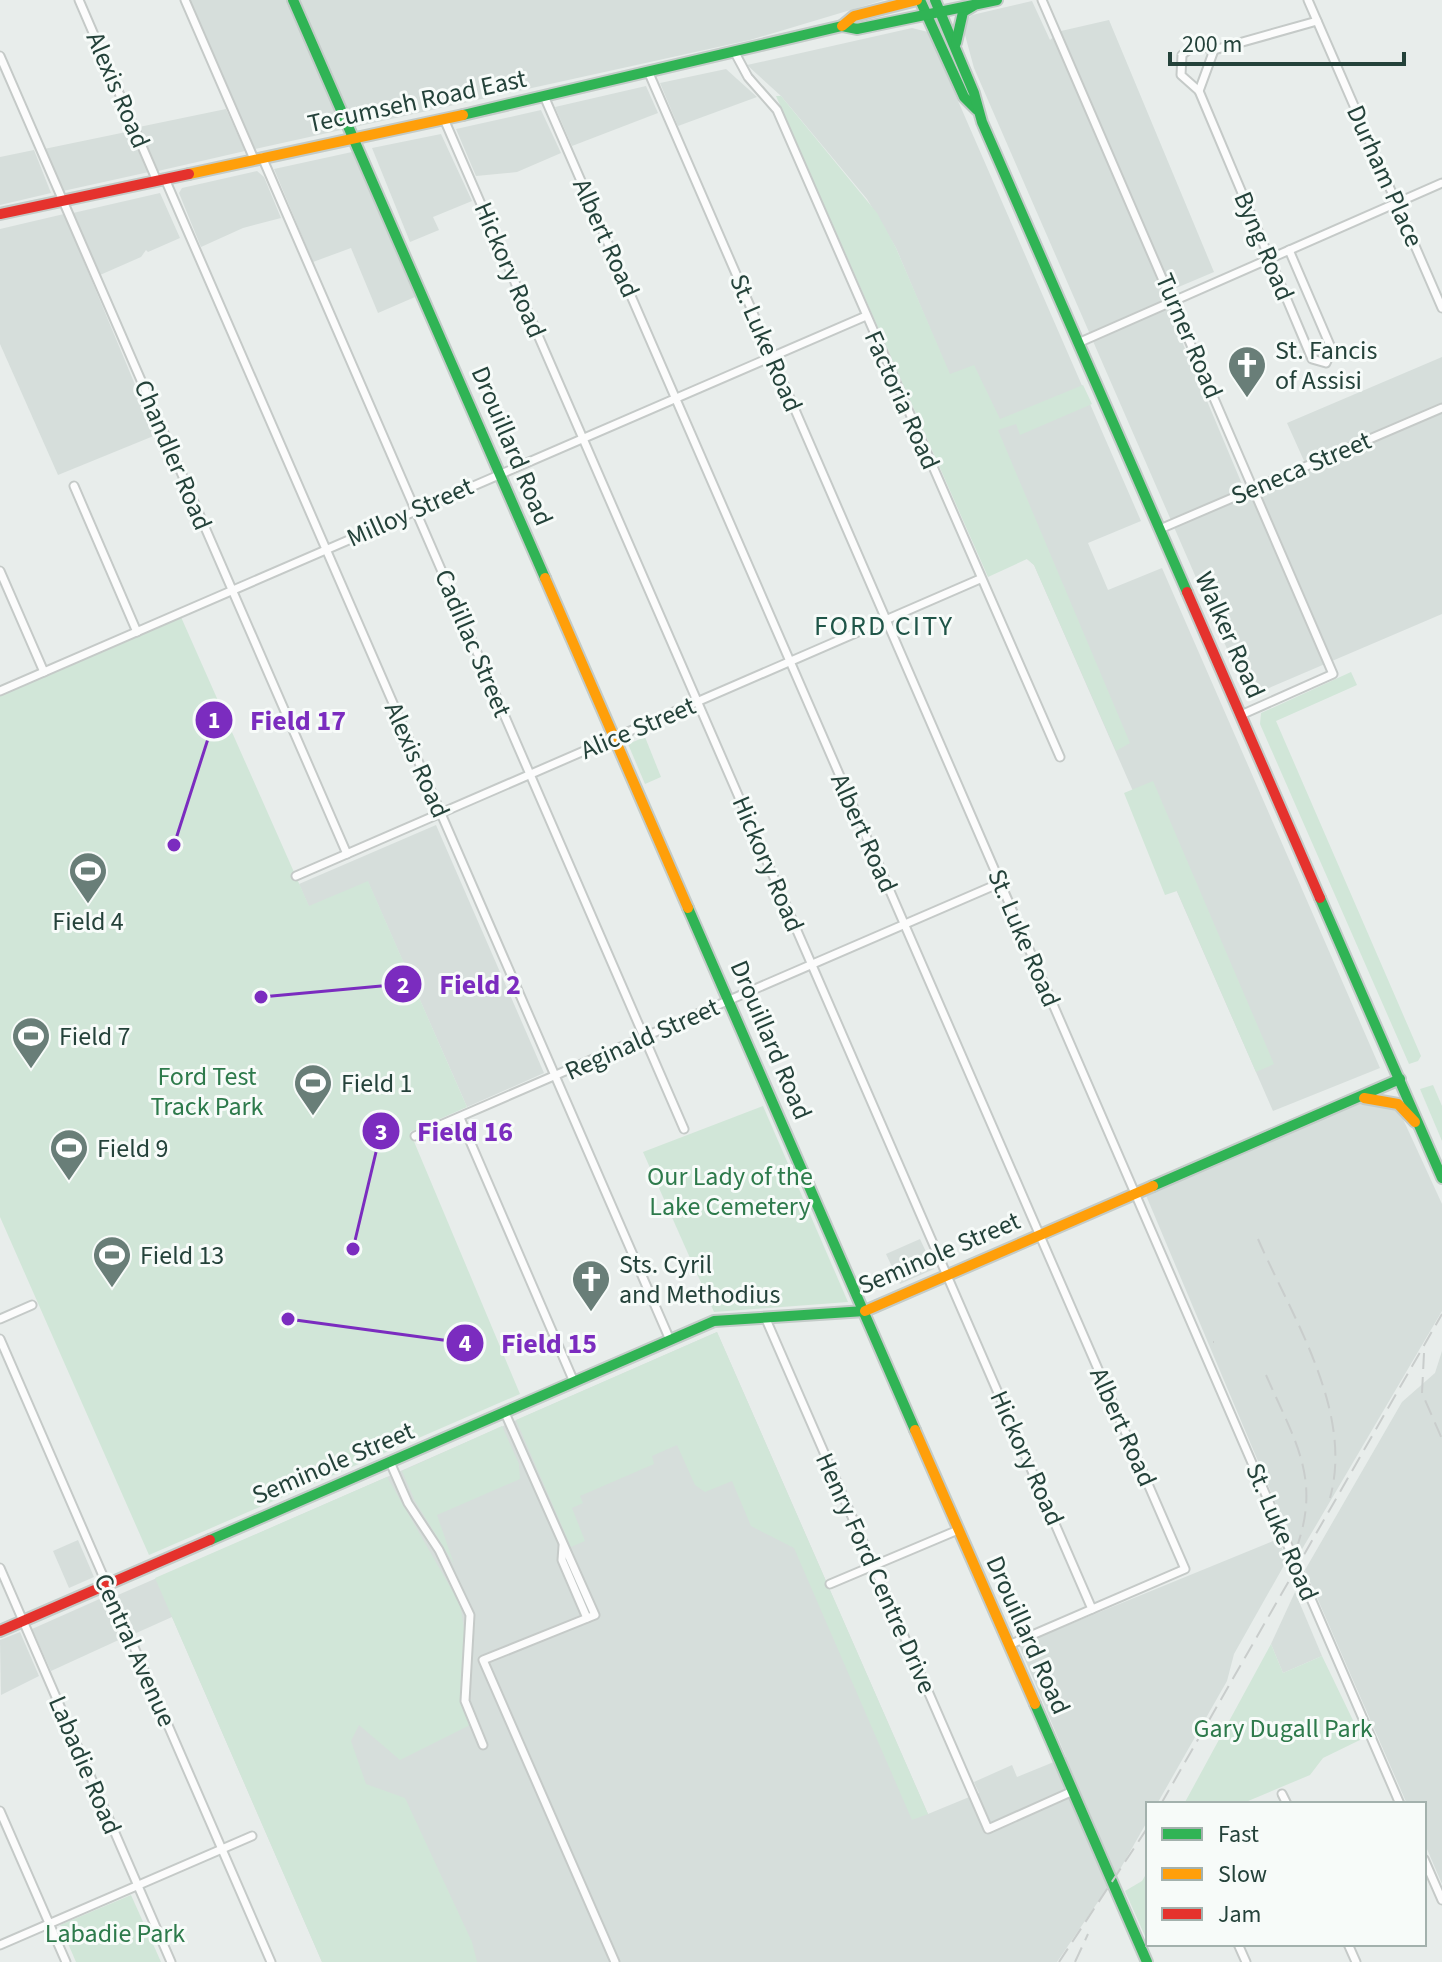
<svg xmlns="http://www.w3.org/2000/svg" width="1442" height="1962" font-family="'Source Sans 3',sans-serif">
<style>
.built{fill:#d6dedb}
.green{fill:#d1e6d8}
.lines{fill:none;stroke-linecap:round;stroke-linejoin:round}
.street-casing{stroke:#c5cac8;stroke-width:11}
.fast-casing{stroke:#c3cbc8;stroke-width:14}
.slow-casing{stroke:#c3cbc8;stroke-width:14}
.jam-casing{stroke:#c3cbc8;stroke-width:14}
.street{stroke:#fcfcfc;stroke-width:7}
.fast{stroke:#30b455;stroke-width:10}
.slow{stroke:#ff9f0a;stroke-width:10}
.jam{stroke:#e5322d;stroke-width:10}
.rail{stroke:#c9cdcc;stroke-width:2;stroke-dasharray:16 8;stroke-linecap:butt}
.labels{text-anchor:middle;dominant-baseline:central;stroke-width:6;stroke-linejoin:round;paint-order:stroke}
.street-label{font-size:26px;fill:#24423a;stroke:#f7fbf9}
.poi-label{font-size:26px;fill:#24423a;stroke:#f7fbf9;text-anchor:start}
.park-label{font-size:26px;fill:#2d7a4b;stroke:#f7fbf9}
.neighbourhood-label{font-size:28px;letter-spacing:2px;fill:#1f5548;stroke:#f7fbf9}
.leader{fill:none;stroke:#7b2cbf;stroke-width:3}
.callout-dot{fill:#7b2cbf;stroke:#f7fbf9;stroke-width:3}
.mark-label{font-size:24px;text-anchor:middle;font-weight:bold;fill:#fff}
.callout-label{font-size:28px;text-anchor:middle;font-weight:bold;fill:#7b2cbf;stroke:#f7fbf9;stroke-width:6;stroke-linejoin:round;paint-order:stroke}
</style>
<rect width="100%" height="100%" fill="#e8edeb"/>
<g class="built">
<path d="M190 0H884L750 40 255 149Z"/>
<path d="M1032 1 1050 40 1061 31 1109 20 1214 272 1162 294 1247 496 1309 472 1287 423 1442 357V614L1248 697 974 68 962 24 972 15Z"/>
<path d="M912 28 928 32 1141 521 1088 543 1108 590 1162 568 1380 1068 1273 1111 1034 565 1027 559 896 248 867 199 781 96 747 65Z"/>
<path d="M726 69 757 97 678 126 660 83Z"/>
<path d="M646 86 658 113 572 146 555 107Z"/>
<path d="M226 109 245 151 158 171 139 127Z"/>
<path d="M541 110 561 153 517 172 476 176 456 129Z"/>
<path d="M131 131 149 172 63 191 44 149Z"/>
<path d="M441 134 472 201 433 217 439 230 410 242 372 148Z"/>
<path d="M34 150 51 193 0 205V157Z"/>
<path d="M352 152 415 297 378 313 351 248 313 262 274 169Z"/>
<path d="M257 171 264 177 281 218 243 228 201 247 179 193 182 188Z"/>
<path d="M160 193 180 238 148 252 146 250 141 257 100 275 73 213Z"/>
<path d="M64 214 156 435 58 475 0 344V229Z"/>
<path d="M436 825 544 1073 467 1107 368 882 309 907 299 884Z"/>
<path d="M1364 1096 1391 1105 1403 1119 1442 1204V1311L1298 1556 1145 1193Z"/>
<path d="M920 1239 934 1269 900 1284 886 1254Z"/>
<path d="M717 1332 928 1814 979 1793 974 1782 1012 1765 1017 1777 1066 1757 1019 1645 1278 1539 1287 1560 1234 1654 1227 1681 1157 1804H1148V1820L1119 1871 1057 1962H322L172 1617 134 1634 118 1595Z"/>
<path d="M1442 1351V1884L1424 1842V1804H1407L1305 1570 1402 1402 1435 1373Z"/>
<path d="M78 1540 94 1577 69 1588 53 1551Z"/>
<path d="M1295 1592 1322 1656 1283 1673 1271 1644Z"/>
<path d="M104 1597 123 1638 51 1671 32 1629Z"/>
<path d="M20 1632 39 1676 1 1695 0 1640Z"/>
</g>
<g class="green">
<path d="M776 96H781L877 213 896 248 950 374 974 365 1000 419 1083 385 1092 404 1020 435 1016 424 998 430 1130 743 1116 751 1034 565 1027 559 988 577Z"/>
<path d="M181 617 309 906 368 881 467 1107 410 1132 520 1394 149 1555 0 1217V695Z"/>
<path d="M1351 672 1357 685 1276 721 1421 1056 1418 1061 1409 1064 1260 724 1261 713Z"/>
<path d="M645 737 661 777 645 784 628 744Z"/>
<path d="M1153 781 1274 1064 1256 1072 1177 891 1165 895 1124 793Z"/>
<path d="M1433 1085 1442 1106V1141L1420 1089Z"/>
<path d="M763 1106 848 1302 714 1312 643 1152Z"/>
<path d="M717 1332 928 1814 912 1820 794 1548 751 1526 732 1481 705 1492 695 1485 677 1445 652 1456 654 1464 580 1496 583 1503 572 1508 585 1541 571 1547 516 1420Z"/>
<path d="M502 1426 519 1464 520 1479 437 1515 454 1564 415 1501 402 1471Z"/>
<path d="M387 1477 460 1604 465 1635 460 1697 470 1725 400 1760 359 1725 351 1741 366 1784 405 1798 472 1942 477 1962H322L155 1578Z"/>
<path d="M1271 1644 1283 1673 1322 1656 1362 1739 1323 1758 1310 1775 1241 1804H1184Z"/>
<path d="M1148 1871V1943L1125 1891 1142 1881Z"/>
<path d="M131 1895 161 1962H76L60 1925Z"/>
</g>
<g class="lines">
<g class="street-casing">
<g id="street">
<path d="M79 0 157 181"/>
<path d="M185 0 254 159"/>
<path d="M1042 0 1333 674 1241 715"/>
<path d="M1308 0 1442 308"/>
<path d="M734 51 748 77 777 110 1060 757"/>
<path d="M0 56 347 854"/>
<path d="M648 71 1400 1804"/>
<path d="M1199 91 1181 75 1182 55C1193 45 1200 45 1214 50"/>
<path d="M544 96 1185 1569 1009 1645"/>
<path d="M444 119 1092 1609"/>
<path d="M262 157 684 1129"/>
<path d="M165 179 670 1340"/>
<path d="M1289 250 1332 350 1326 363 1312 359 1199 91 1214 50 1317 21"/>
<path d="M1078 343 1442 183"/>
<path d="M74 486 137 632"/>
<path d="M1160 529 1442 408"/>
<path d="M0 571 44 672"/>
<path d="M0 691 866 316"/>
<path d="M296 876 980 579"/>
<path d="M460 1118 574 1382"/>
<path d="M415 1136 1000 883"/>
<path d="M765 1317 988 1829 1073 1791"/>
<path d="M0 1319 32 1305"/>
<path d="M0 1339 271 1962"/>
<path d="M505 1413 595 1615 483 1660 615 1962"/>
<path d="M390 1462 408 1503 439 1550 470 1615 465 1701 483 1745"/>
<path d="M563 1546 562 1560 587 1618"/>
<path d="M0 1568 171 1962"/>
<path d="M830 1584 958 1530"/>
<path d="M1282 1794 1287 1804"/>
<path d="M0 1811 66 1962"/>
<path d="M1424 1859 1442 1900"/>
<path d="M1238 1944 1246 1962"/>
<path d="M1348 1944 1356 1962"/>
<path d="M0 1945 252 1836"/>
</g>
</g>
<g class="fast-casing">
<g id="fast">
<path d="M293 0 545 578"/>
<path d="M920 0 964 97 977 110"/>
<path d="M935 0 974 93 982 122 1187 592"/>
<path d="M956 43 963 12 973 6"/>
<path d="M463 115 842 26 857 29 997 0"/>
<path d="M1320 898 1442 1178"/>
<path d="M688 908 915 1430"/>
<path d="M1153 1186 1400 1079"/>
<path d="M210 1540 714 1321 865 1311"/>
<path d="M1035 1704 1147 1962"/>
</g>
</g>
<g class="slow-casing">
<g id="slow">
<path d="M842 26 854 16 917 0"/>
<path d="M189 174 463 115"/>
<path d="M545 578 688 908"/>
<path d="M1364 1098 1398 1104 1415 1122"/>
<path d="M865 1311 1153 1186"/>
<path d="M915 1430 1035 1704"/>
</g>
</g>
<g class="jam-casing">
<g id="jam">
<path d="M0 214 189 174"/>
<path d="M1187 592 1320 898"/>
<path d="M0 1631 210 1540"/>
</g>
</g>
<use href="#street" class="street"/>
<use href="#fast" class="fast"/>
<use href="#slow" class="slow"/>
<use href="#jam" class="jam"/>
<g class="rail">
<path d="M1258 1239C1292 1317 1354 1411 1330 1498"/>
<path d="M1213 1342H1214"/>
<path d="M1424 1353 1422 1393 1442 1439"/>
<path d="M1266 1375C1297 1446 1324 1482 1292 1560"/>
<path d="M1161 1804 1442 1314"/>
<path d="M1059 1962 1148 1827"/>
<path d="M1075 1962 1088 1934"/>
</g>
</g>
<defs>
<g id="church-pin" transform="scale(2)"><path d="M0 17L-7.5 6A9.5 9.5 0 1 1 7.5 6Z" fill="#697e78" stroke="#f7fbf9"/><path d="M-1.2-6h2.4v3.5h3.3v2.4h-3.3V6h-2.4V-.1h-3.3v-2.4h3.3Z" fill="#fff"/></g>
<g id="stadium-pin" transform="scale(2)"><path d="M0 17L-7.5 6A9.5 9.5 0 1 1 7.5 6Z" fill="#697e78" stroke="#f7fbf9"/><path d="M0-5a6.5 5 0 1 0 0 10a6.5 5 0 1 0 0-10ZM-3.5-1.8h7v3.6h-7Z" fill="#fff"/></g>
</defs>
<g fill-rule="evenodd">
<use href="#church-pin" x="1247" y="365"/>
<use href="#stadium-pin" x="88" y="871"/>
<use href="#stadium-pin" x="31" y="1036"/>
<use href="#stadium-pin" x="313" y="1083"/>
<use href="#stadium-pin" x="69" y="1148"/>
<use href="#stadium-pin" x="112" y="1255"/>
<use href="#church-pin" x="591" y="1279"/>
</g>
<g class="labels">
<g class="street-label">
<text transform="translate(118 90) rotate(67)">Alexis Road</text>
<text transform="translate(417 101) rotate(-12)">Tecumseh Road East</text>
<text transform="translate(1385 176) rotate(66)">Durham Place</text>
<text transform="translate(606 238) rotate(66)">Albert Road</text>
<text transform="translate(1264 246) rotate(67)">Byng Road</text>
<text transform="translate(510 270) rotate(67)">Hickory Road</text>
<text transform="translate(1189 336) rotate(67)">Turner Road</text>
<text transform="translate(766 343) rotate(67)">St. Luke Road</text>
<text transform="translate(902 400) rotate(66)">Factoria Road</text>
<text transform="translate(512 446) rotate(67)">Drouillard Road</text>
<text transform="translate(173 455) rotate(67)">Chandler Road</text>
<text transform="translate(1301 468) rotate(-23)">Seneca Street</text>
<text transform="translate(410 512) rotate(-24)">Milloy Street</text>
<text transform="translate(1230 635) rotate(66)">Walker Road</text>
<text transform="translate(473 643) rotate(67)">Cadillac Street</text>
<text transform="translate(638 728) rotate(-23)">Alice Street</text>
<text transform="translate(417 760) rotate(66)">Alexis Road</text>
<text transform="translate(864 833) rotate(66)">Albert Road</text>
<text transform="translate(768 864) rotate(67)">Hickory Road</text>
<text transform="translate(1024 938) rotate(67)">St. Luke Road</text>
<text transform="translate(642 1039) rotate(-24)">Reginald Street</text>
<text transform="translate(771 1040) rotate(67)">Drouillard Road</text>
<text transform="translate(939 1253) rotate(-23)">Seminole Street</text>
<text transform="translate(1123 1427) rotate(66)">Albert Road</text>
<text transform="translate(1027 1458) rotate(66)">Hickory Road</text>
<text transform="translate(333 1463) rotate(-23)">Seminole Street</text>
<text transform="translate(1282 1532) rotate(67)">St. Luke Road</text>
<text transform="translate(876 1573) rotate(66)">Henry Ford Centre Drive</text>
<text transform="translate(1028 1635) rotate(66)">Drouillard Road</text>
<text transform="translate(135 1650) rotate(66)">Central Avenue</text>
<text transform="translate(85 1765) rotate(67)">Labadie Road</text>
</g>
<g class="poi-label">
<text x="1275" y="350">St. Fancis<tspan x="1275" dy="30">of Assisi</tspan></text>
<text x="88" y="921" text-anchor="middle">Field 4</text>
<text x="59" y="1036">Field 7</text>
<text x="341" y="1083">Field 1</text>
<text x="97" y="1148">Field 9</text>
<text x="140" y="1255">Field 13</text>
<text x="619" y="1264">Sts. Cyril<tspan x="619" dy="30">and Methodius</tspan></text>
</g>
<g class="park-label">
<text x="207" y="1076">Ford Test<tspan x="207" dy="30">Track Park</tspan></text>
<text x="730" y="1176">Our Lady of the<tspan x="730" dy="30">Lake Cemetery</tspan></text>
<text x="1283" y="1728">Gary Dugall Park</text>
<text x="115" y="1933">Labadie Park</text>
</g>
<g class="neighbourhood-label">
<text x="884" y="626">FORD CITY</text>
</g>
</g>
<path class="leader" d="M174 845L214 720M261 997L403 984M353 1249L381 1131M288 1319L465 1343"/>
<g class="callout-dot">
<circle cx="174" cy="845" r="8"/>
<circle cx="261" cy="997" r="8"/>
<circle cx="353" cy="1249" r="8"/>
<circle cx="288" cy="1319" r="8"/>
<circle cx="214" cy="720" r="20"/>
<circle cx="403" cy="984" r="20"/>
<circle cx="381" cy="1131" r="20"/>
<circle cx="465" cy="1343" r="20"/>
</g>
<g class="mark-label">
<text x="214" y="728">1</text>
<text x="403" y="993">2</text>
<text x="381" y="1140">3</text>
<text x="465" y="1351">4</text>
</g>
<g class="callout-label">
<text x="298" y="730">Field 17</text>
<text x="480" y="994">Field 2</text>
<text x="465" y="1141">Field 16</text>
<text x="549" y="1353">Field 15</text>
</g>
<rect x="1146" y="1802" width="280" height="144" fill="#f7fbf9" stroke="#a3b1ad" stroke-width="2"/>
<rect x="1162" y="1828" width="40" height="12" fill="#30b455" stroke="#a3b1ad" stroke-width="2"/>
<text x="1218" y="1842" font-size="24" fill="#24423a">Fast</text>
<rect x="1162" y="1868" width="40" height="12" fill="#ff9f0a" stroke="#a3b1ad" stroke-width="2"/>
<text x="1218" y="1882" font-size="24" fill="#24423a">Slow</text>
<rect x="1162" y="1908" width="40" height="12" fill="#e5322d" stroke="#a3b1ad" stroke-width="2"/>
<text x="1218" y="1922" font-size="24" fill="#24423a">Jam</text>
<path d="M1170 52v12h234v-12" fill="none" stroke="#24423a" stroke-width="4"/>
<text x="1182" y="52" font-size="24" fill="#24423a" stroke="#f7fbf9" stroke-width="6" paint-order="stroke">200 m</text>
</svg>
